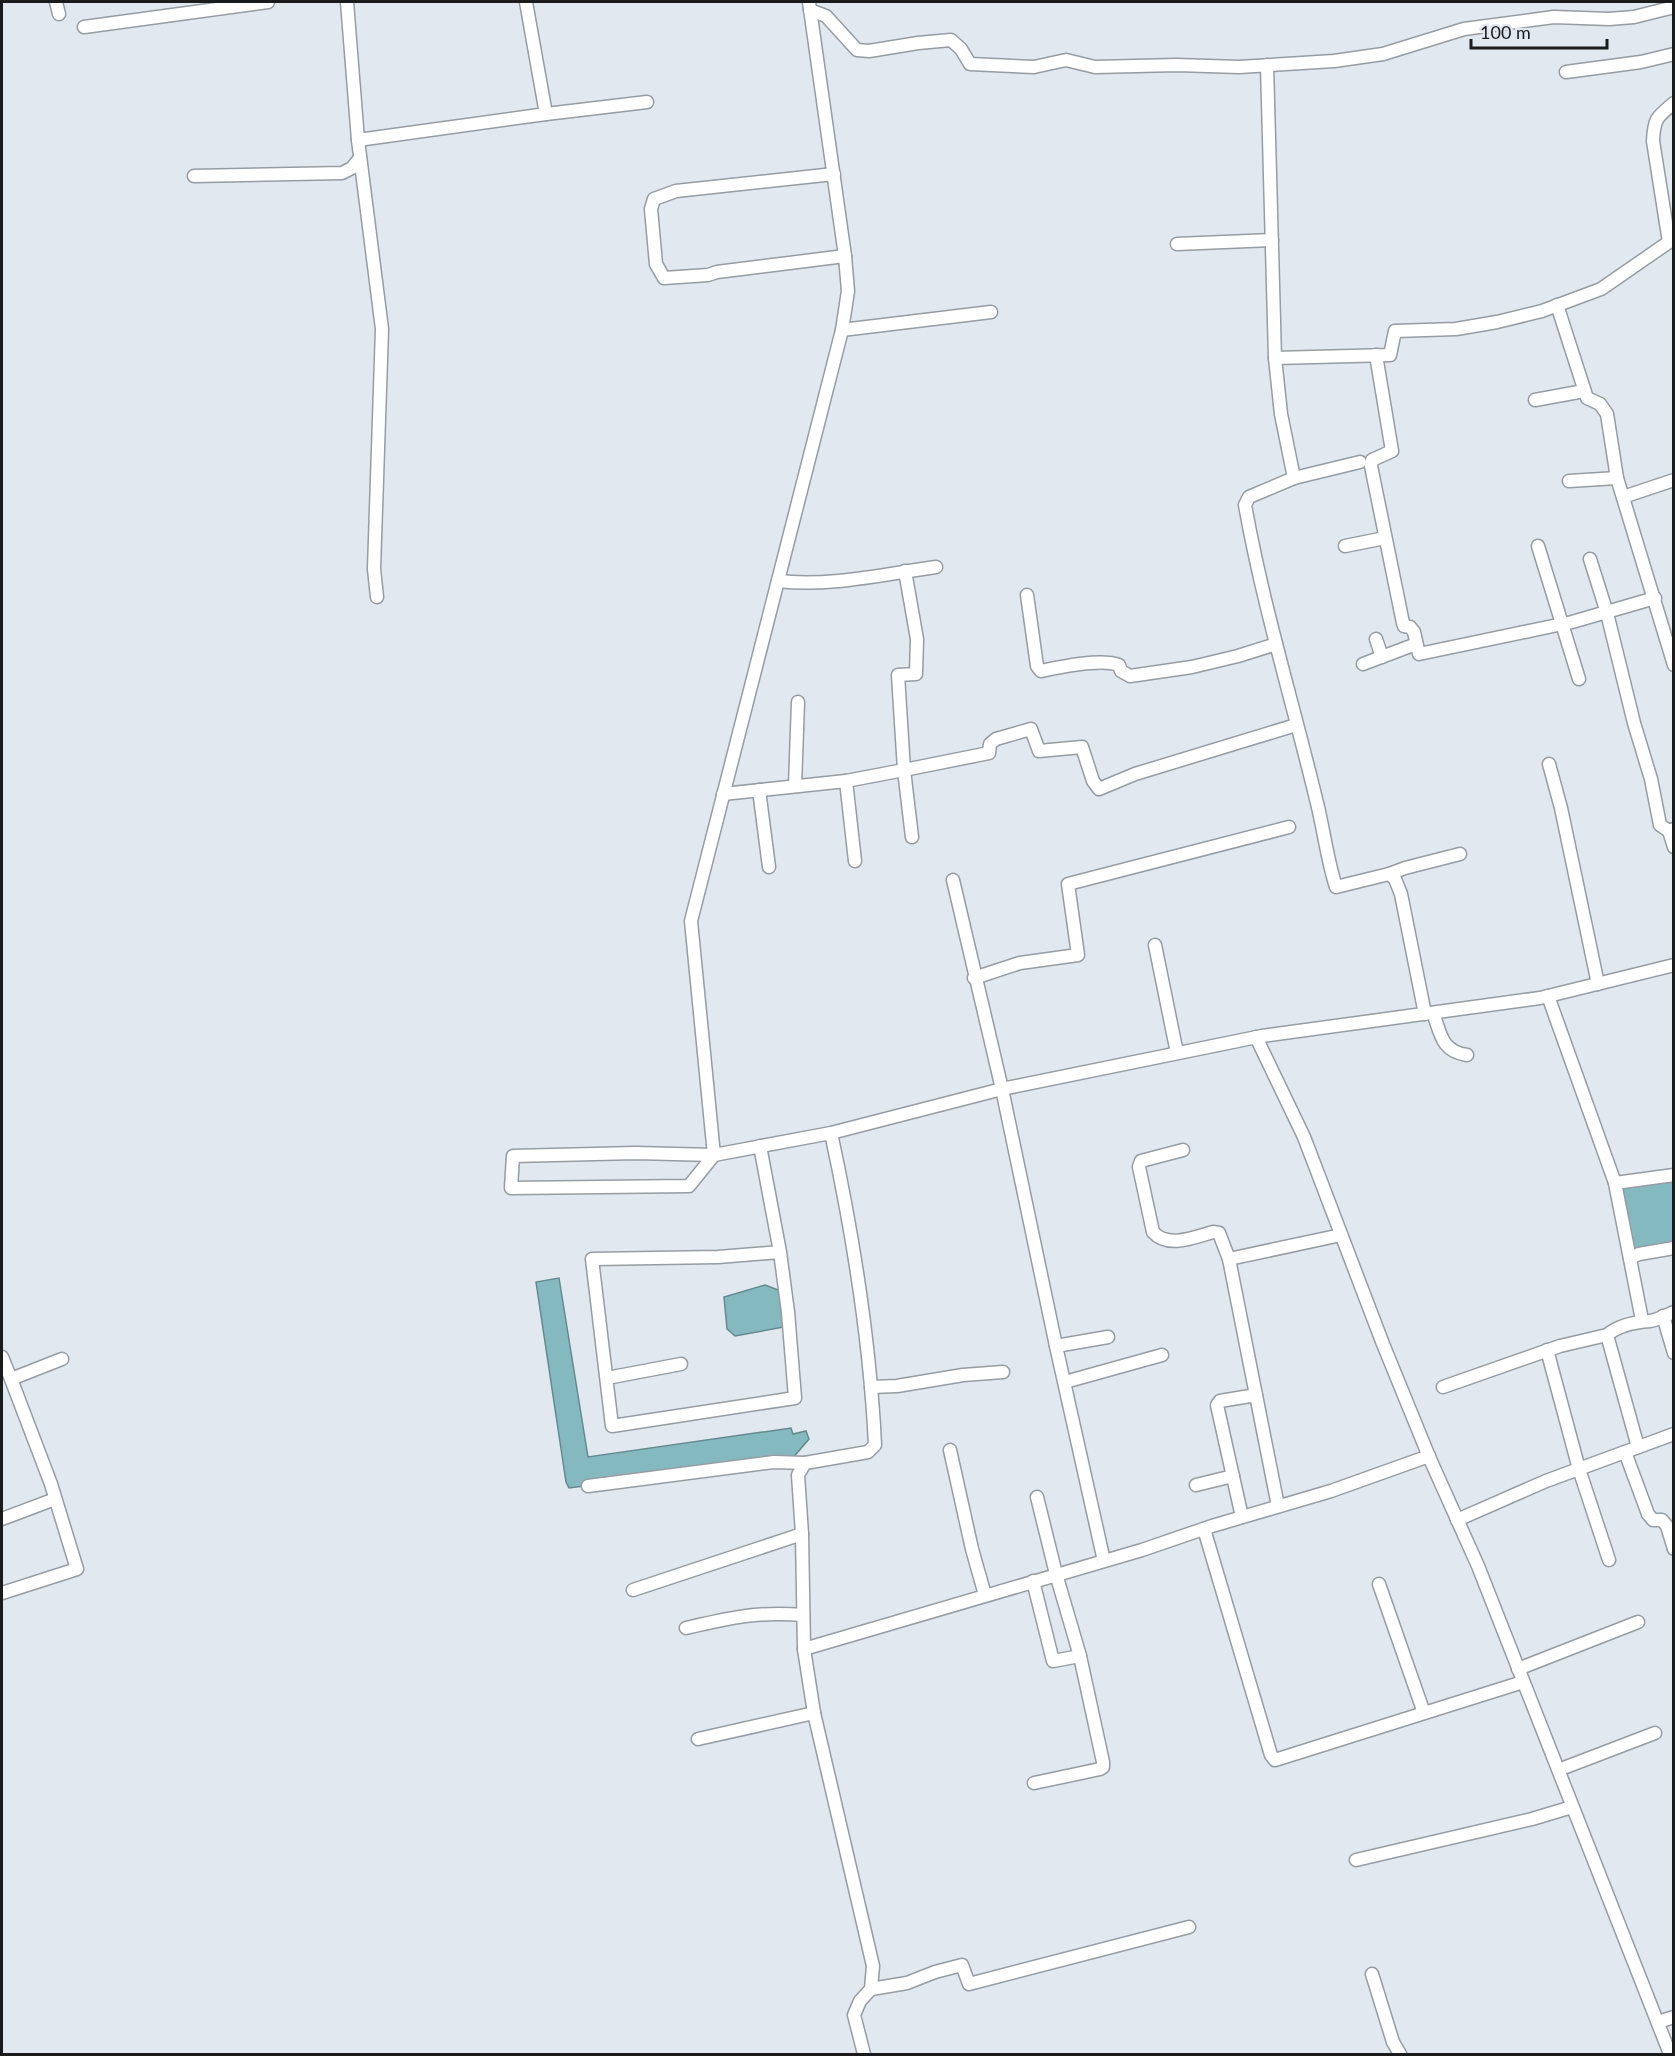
<svg xmlns="http://www.w3.org/2000/svg" width="1675" height="2056" font-family="Lato,sans-serif">
<style>
.water{fill:#84babf;stroke:#648a8e;stroke-width:1.5}
.lines{fill:none;stroke-linecap:round;stroke-linejoin:round}
.minor-casing{stroke:#969ca3;stroke-width:15}
.minor{stroke:#fff;stroke-width:12}
</style>
<rect width="100%" height="100%" fill="#e1e8ef"/>
<g class="water">
<path d="M1673 1180V1247L1629 1256 1616 1188Z"/>
<path d="M559 1278 588 1457 791 1428 793 1434 806 1431 809 1439 791 1460 569 1488 566 1482 536 1282Z"/>
<path d="M765 1285 781 1291 784 1327 735 1336 727 1329 724 1297Z"/>
</g>
<g class="lines">
<g class="minor-casing">
<g id="minor">
<path d="M56 2 59 14"/>
<path d="M347 2 358 140 546 114 526 2"/>
<path d="M809 2 845 256 848 291 842 330 691 921 714 1155 831 1133 1002 1089 1262 1036 1540 998 1674 965"/>
<path d="M810 10 826 16 857 50 869 51 918 43 951 40 961 49 970 64 1034 67 1066 60 1095 67 1177 65 1239 67 1334 61 1383 54 1464 29 1554 17 1609 19 1634 17 1674 7"/>
<path d="M84 27 268 2"/>
<path d="M1267 65 1275 358 1281 414 1294 478 1249 497 1245 505C1263 606 1293 703 1317 803 1324 831 1327 859 1336 887L1389 874 1395 879 1401 894 1425 1014"/>
<path d="M1566 72 1641 62 1674 54"/>
<path d="M546 114 647 102"/>
<path d="M358 140 382 329 374 569 377 597"/>
<path d="M834 174 676 191 654 199 651 209 656 264 664 278 708 275 717 272 845 256"/>
<path d="M194 176 342 173 352 168 360 158"/>
<path d="M1669 242 1653 141C1654 118 1657 117 1674 103"/>
<path d="M1177 244 1272 240"/>
<path d="M1557 305 1587 398 1600 404 1607 414 1617 478 1674 665"/>
<path d="M842 330 991 312"/>
<path d="M1376 355 1392 451 1372 460 1371 466 1403 623 1404 626 1410 627 1414 632 1419 654 1572 622 1655 598"/>
<path d="M1275 358 1390 355 1395 331 1456 329 1497 322 1542 311 1601 289 1669 242"/>
<path d="M1535 400 1584 391"/>
<path d="M1294 478 1360 462"/>
<path d="M1569 481 1617 478"/>
<path d="M1623 497 1674 480"/>
<path d="M1345 546 1385 538"/>
<path d="M1538 546 1579 679"/>
<path d="M1590 559 1607 613 1634 723 1651 779 1660 825 1669 831"/>
<path d="M778 581C830 587 884 574 936 567"/>
<path d="M1027 595 1037 666 1041 671C1060 667 1101 658 1119 665L1121 671 1130 676 1192 667 1238 656 1276 644"/>
<path d="M1376 639 1382 657"/>
<path d="M1363 664 1416 644"/>
<path d="M1549 764 1561 808 1598 984"/>
<path d="M846 781 855 861"/>
<path d="M795 786 798 702"/>
<path d="M759 790 769 867"/>
<path d="M723 794 846 781 904 770 898 675 916 674 917 639 905 571"/>
<path d="M1674 829 1669 831 1674 847"/>
<path d="M912 837 904 770 989 753 990 744 996 739 1031 729 1039 751 1082 747 1093 781 1099 789 1135 774 1296 725"/>
<path d="M1389 874 1405 868 1460 854"/>
<path d="M953 880 1002 1089 1056 1346 1104 1561"/>
<path d="M1155 945 1177 1053"/>
<path d="M974 978 1020 963 1078 955 1068 884 1289 827"/>
<path d="M1548 996 1615 1183 1642 1320"/>
<path d="M1433 1013C1441 1034 1441 1051 1467 1055"/>
<path d="M1256 1037 1304 1137 1383 1344 1430 1459 1478 1566 1670 2054"/>
<path d="M831 1133C853 1235 870 1340 875 1445L868 1452 805 1463 798 1475 802 1534 804 1649 814 1713 873 1966 871 1989 860 2001 854 2015 864 2054"/>
<path d="M760 1146 780 1252 788 1312 795 1398 612 1426 592 1259 718 1257 780 1252"/>
<path d="M1183 1150 1141 1161 1139 1167 1153 1232C1168 1249 1195 1237 1213 1232L1219 1233 1229 1259"/>
<path d="M636 1153 714 1155 689 1186 511 1188 513 1156Z"/>
<path d="M1615 1183 1674 1175"/>
<path d="M1630 1258 1639 1254 1674 1248"/>
<path d="M1663 1316 1674 1353"/>
<path d="M1607 1335 1638 1447"/>
<path d="M1056 1346 1108 1337"/>
<path d="M1547 1350 1579 1469 1609 1560"/>
<path d="M2 1357 11 1379 62 1359"/>
<path d="M607 1378 681 1364"/>
<path d="M1065 1382 1162 1355"/>
<path d="M871 1387 897 1386 963 1375 1003 1372"/>
<path d="M1443 1387 1560 1346 1607 1335C1619 1325 1635 1322 1650 1321 1657 1320 1667 1315 1674 1312"/>
<path d="M950 1450 972 1549 985 1595"/>
<path d="M1625 1452 1648 1514 1653 1520H1662L1667 1526 1674 1549"/>
<path d="M1196 1485 1233 1476"/>
<path d="M588 1486 774 1462 805 1463"/>
<path d="M1278 1506 1229 1259 1341 1235"/>
<path d="M1242 1517 1217 1405 1220 1401 1256 1395"/>
<path d="M2 1519 55 1499"/>
<path d="M1457 1520 1546 1481 1674 1434"/>
<path d="M1204 1529 1271 1755 1275 1760 1523 1682"/>
<path d="M1033 1581 1053 1661 1080 1656"/>
<path d="M1379 1584 1424 1713"/>
<path d="M633 1590 802 1534"/>
<path d="M2 1593 77 1569 51 1484 11 1379"/>
<path d="M686 1628C729 1618 758 1611 803 1615"/>
<path d="M804 1649 1142 1550 1212 1526 1331 1491 1429 1456"/>
<path d="M1518 1669 1638 1622"/>
<path d="M698 1739 814 1713"/>
<path d="M1566 1767 1655 1733"/>
<path d="M1034 1783 1100 1769 1103 1767V1762L1080 1656 1056 1574 1037 1497"/>
<path d="M1356 1860 1532 1819 1572 1807"/>
<path d="M1372 1974 1393 2042 1400 2054"/>
<path d="M871 1989 907 1983 935 1972 962 1965 969 1984 1189 1927"/>
<path d="M1658 2022 1674 2017"/>
</g>
</g>
<use href="#minor" class="minor"/>
</g>
<rect width="1675" height="2056" fill="none" stroke="#191b1d" stroke-width="6"/>
<path d="M1471 39v9h136v-9" fill="none" stroke="#191b1d" stroke-width="3"/>
<text x="1480" y="39" font-size="18" fill="#191b1d" stroke="#e1e8ef" stroke-width="4.5" paint-order="stroke">100 m</text>
</svg>
